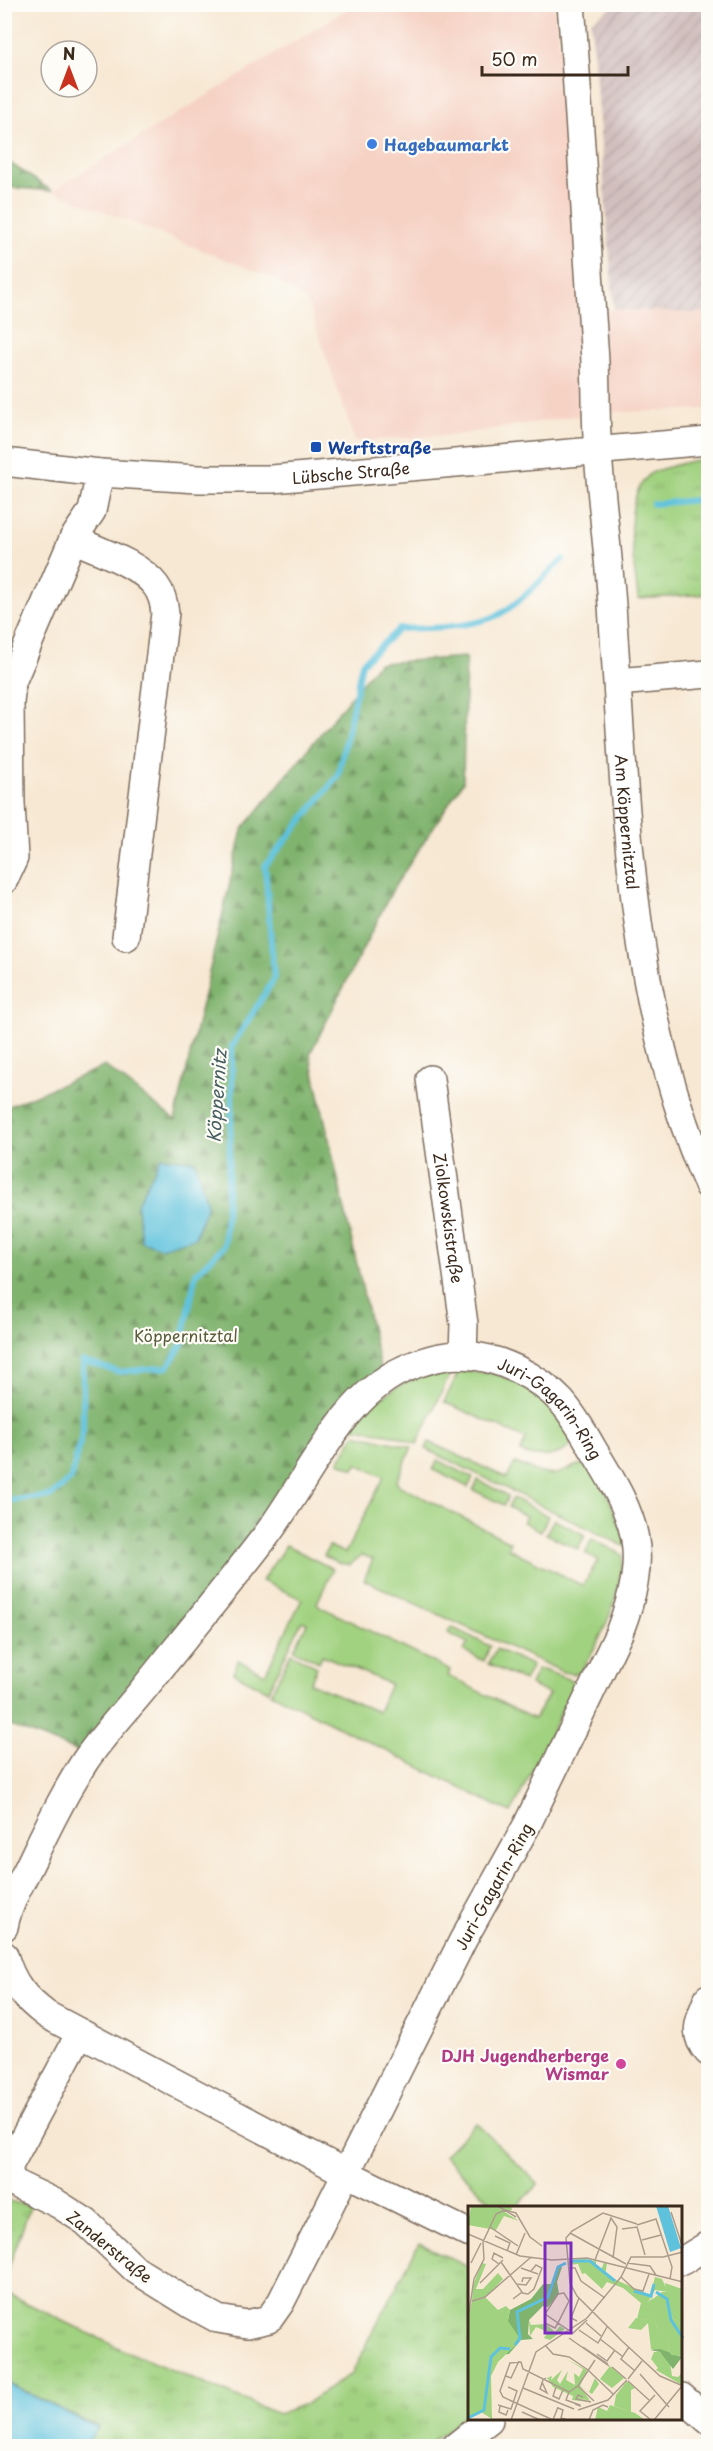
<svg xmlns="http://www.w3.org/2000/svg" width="713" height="2451" font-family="'Playpen Sans',sans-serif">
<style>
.built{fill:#f6d2c4}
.industrial{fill:url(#industrial-furrows)}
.green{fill:#a1d280;stroke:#6e7e4f;stroke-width:1.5}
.forest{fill:url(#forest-firs);stroke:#5e6f46;stroke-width:1.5}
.park{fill:url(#park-tufts);stroke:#6e7e4f;stroke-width:1.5}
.water{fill:#5fc2dd;stroke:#4d767e;stroke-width:1.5}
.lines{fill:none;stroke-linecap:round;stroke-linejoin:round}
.stream{stroke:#5fc2dd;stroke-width:6}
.minor-casing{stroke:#7d6c5d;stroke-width:30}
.minor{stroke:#fff;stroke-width:27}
.shop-dot{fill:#3f7fe0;stroke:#fdfcf7;stroke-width:2}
.transit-dot{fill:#1a4fb4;stroke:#fdfcf7;stroke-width:2}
.hotel-dot{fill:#d1479c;stroke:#fdfcf7;stroke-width:2}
.labels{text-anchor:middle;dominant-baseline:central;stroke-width:4.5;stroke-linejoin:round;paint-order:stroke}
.shop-label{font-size:16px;font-weight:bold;fill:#366cbe;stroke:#fdfcf7;text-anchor:start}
.transit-label{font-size:16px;font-weight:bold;fill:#164399;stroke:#fdfcf7;text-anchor:start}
.street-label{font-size:16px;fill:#3b2a1e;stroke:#fdfcf7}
.park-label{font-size:16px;fill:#5a5c3b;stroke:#fdfcf7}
.hotel-label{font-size:16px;font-weight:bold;fill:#b23c85;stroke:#fdfcf7;text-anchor:end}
.water-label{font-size:18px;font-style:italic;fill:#485f61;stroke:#fdfcf7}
.inset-river{fill:none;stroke:#5fc2dd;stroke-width:3}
.inset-road{fill:none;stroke:#ac9c8b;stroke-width:1.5}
.view{fill:#7b2cbf;fill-opacity:0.15;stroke:#7b2cbf;stroke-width:3}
.inset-edge{fill:none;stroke:#3b2a1e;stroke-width:3}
</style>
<defs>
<pattern id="industrial-furrows" width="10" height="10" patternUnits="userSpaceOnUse" patternTransform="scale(1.5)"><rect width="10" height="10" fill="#d1bfbe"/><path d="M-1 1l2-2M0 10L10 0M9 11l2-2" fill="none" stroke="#b4a4a3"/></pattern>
<pattern id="forest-firs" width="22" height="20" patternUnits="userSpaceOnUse" patternTransform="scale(1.5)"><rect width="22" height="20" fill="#80b46e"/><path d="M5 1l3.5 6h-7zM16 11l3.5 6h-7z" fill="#6a935a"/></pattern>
<pattern id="park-tufts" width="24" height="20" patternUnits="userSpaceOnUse" patternTransform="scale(1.5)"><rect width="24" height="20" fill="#a1d280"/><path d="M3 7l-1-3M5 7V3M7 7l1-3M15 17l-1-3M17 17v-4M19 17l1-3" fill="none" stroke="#8cb46e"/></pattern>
</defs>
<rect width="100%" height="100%" fill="#fdfcf7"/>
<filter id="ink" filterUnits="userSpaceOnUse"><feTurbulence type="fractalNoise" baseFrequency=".0167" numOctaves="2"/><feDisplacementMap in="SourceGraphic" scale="12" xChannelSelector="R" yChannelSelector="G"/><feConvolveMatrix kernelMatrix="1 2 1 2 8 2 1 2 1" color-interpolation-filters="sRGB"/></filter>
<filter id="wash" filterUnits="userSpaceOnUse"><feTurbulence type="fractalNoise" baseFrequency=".008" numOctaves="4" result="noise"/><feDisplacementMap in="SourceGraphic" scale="24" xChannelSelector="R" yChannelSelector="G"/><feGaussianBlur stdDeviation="1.35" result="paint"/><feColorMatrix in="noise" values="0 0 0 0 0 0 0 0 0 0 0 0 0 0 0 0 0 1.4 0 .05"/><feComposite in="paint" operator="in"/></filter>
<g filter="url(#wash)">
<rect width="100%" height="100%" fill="#f7e8d3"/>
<path class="built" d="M354 5H553L584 186 590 309 708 312V409L595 413 456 435 355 441 307 301 275 279 52 191Z"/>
<path class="industrial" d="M615 5H708V312L689 313 614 309 591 21Z"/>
<g class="green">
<path d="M452 1370 417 1444 397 1436 348 1426C378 1398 409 1373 452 1370Z"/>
<path d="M459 1371 496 1374 533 1389 576 1434C569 1458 541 1460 520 1452L526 1439 444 1402Z"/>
<path d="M355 1434 412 1447 396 1482 400 1486 510 1542 508 1548 583 1586 598 1560 585 1553 592 1539 623 1555C620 1599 604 1636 580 1672L573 1674 563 1672 364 1580 373 1559 362 1555 350 1565 339 1563 324 1556 329 1546 345 1553 384 1477 357 1464 354 1469 339 1462Z"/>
<path d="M429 1442 507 1478 515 1463C526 1467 544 1477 556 1474 575 1470 573 1460 597 1467L628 1548 426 1449Z"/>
<path d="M438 1460 473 1478 468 1487 433 1470Z"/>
<path d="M478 1480 508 1496 504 1505 473 1490Z"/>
<path d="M513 1498 548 1516 541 1531 523 1522 526 1516 508 1507Z"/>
<path d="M554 1519 585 1535 578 1549 546 1534Z"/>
<path d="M286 1545 333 1569 317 1603 321 1607 447 1669 450 1671 448 1676 534 1719 549 1694 530 1685 537 1670H543L576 1682 511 1813 271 1693 291 1653 317 1667 310 1683 378 1712 390 1684 322 1655 319 1662 294 1650 307 1623 302 1621 268 1691 234 1673 238 1660 265 1674 302 1599 262 1581Z"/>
<path d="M451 1627 490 1646 484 1661 464 1651 468 1643 448 1633Z"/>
<path d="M496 1649 532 1665 524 1681 488 1664Z"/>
<path d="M476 2123 538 2184 515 2208H497L444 2155Z"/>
</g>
<g class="forest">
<path d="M5 160 52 191 5 187Z"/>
<path d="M466 657 463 782 393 889 310 1054 383 1381 84 1754 5 1724 4 1108 105 1066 175 1120 242 830 378 663Z"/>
</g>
<g class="park">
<path d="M708 458V594L638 599C635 563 619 501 650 474 656 469 699 459 708 458Z"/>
<path d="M5 2200 30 2206 5 2279 4 2200Z"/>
<path d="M419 2243 470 2268V2408L453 2426 425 2446H85L98 2427 5 2382 4 2292 123 2350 278 2414 307 2403 352 2373Z"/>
</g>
<g class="water">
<path d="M161 1157 195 1161 207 1204 195 1238 161 1248 141 1241 137 1204Z"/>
<path d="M5 2382 15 2387 98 2428 85 2446H5Z"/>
</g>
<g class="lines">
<g class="stream">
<path d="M653 504 708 499"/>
<path d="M4 1501 51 1496 71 1479 83 1430V1361L119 1372 168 1367 182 1344 196 1273 224 1246 232 1109V1046L274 979 265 866 338 776 362 663 399 629C429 628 463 628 491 618 515 610 544 576 563 559"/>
</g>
</g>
</g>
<g filter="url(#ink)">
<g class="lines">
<g class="minor-casing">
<g id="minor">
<path id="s1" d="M571 4C580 118 586 232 594 346 597 381 595 418 598 453 602 509 610 565 613 621 626 810 630 1009 708 1185"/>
<path id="s2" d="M4 462 100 473 198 479H272L708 441"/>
<path d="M73 539C97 550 140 564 156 586 162 594 164 602 165 613L126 937"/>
<path d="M618 682 708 674"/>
<path d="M4 880 14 858 11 803 10 703 12 682 73 539 92 511 100 473"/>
<path id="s3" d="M430 1079 464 1324 463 1355"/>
<path id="s4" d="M4 1927C8 1904 22 1881 32 1860 48 1826 65 1792 85 1761 102 1736 123 1714 142 1691 183 1640 225 1589 265 1537 306 1484 340 1399 402 1370 421 1361 442 1355 462 1355 498 1356 538 1376 562 1402 574 1416 584 1433 593 1449 637 1521 651 1550 619 1633L527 1825 463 1940 320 2225 281 2302 269 2319 247 2324 218 2319 192 2305 136 2270 86 2222 58 2204 18 2185 11 2179 8 2168"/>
<path d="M4 1955C12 1983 24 1998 47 2015L346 2173 470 2234"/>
<path d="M708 1998C700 2018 691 2034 708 2052"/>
<path d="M4 2169 8 2168 80 2033"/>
<path d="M682 2261 708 2245"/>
<path d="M682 2397 708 2420"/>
<path d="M456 2446 489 2420"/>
</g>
</g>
<use href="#minor" class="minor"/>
</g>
</g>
<circle class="shop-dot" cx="372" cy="144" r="6"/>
<rect class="transit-dot" x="310" y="441" width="12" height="12" rx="3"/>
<circle class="hotel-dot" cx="621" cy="2064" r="6"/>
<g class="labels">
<g class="shop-label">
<text x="384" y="144">Hagebaumarkt</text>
</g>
<g class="transit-label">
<text x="328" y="447">Werftstraße</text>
</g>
<g class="street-label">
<text stroke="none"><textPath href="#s2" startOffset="348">Lübsche Straße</textPath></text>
<text stroke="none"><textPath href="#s1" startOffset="820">Am Köppernitztal</textPath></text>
<text stroke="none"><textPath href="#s3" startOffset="140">Ziolkowskistraße</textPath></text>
<text stroke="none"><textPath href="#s4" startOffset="862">Juri-Gagarin-Ring</textPath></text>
<text transform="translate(493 1886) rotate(-61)">Juri-Gagarin-Ring</text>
<text transform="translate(110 2246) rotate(39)">Zanderstraße</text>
</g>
<g class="park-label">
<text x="186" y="1335">Köppernitztal</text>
</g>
<g class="hotel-label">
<text x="609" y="2055">DJH Jugendherberge<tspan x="609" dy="18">Wismar</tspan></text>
</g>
<g class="water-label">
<text transform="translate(216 1096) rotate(-86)">Köppernitz</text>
</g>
</g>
<g transform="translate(468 2206)">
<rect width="214" height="214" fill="#f7e8d3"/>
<path d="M3 0H43L44 4 35 5 51 15 36 10 28 24 0 19ZM14 57 18 58 8 83H15L30 67 35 73 19 90 4 95 5 79ZM197 77 214 83V120L202 109ZM185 91 182 97 189 121 198 130 203 149 183 143 180 117 173 124 160 122 168 112 180 114V96ZM186 146H192L202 156 204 170 210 171 214 167V179L188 164 190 162 183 153ZM98 153 119 164 112 180 121 186 127 172 131 178 124 188 113 181 122 195 110 192 121 196 104 194 105 190 85 181 79 172 84 170 83 174 94 164 89 174 92 178 100 165 98 174 107 179 106 167 111 171 115 163ZM142 160 156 172 144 182 132 173ZM142 199 167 207 177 214H127L130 201 139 205Z" fill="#a1d280"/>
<path d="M91 61H94L89 76 91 88 80 101 75 100 61 114 60 128 65 133 53 134 41 148 19 150 40 114 42 104 63 93 75 78H83ZM192 143 214 151 205 163 192 146 182 144Z" fill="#80b46e"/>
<path d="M194 86H200L202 109 214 120V150L203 149 198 131 189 121 181 96Z" fill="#a1d280"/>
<path d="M116 53 128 55V61L134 62 136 56 139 58 137 69 182 89 187 71 194 73 200 86 187 84 180 96V114L169 113 173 97 155 82 139 76 134 83 117 67 114 68 110 58 101 59V54ZM17 91 30 104 38 100 42 104 40 115 53 134 30 156 23 170 24 213 13 206 0 211V113L4 95ZM61 114 63 119 78 118 87 126 92 120 97 123 82 134 76 132 80 126 68 121 62 130ZM159 175 167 182 163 184V206L146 200 148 189Z" fill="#a1d280"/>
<path d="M188 0H200L213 42 202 46Z" fill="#5fc2dd"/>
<path class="inset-river" d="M102 55H122L147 75M166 85 183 90 186 78M188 86 199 93 203 114 215 132M47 139 52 132 49 106 80 91 90 61 98 57M0 212 16 204 23 151 32 142 42 143"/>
<path class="inset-road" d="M30 0 48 11M203 6 215 42M169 18 135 7 104 25 98 32 102 77 109 90 154 135 192 170 215 180M169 19 188 13 204 61 202 73M22 21 50 40M154 23 169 21 177 49M102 27 158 58M0 28 52 50 84 54 119 52 215 76M27 30 42 37 39 45M174 34 193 29M48 49 57 27M127 54 143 12 149 21 145 52M33 56 54 86 45 93M3 57 13 37M159 57 182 60 188 69M31 58 24 53 26 47 35 52M53 62 70 68M100 62H107L113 75 137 92M153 71 166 83 175 85 181 68M12 77 35 54M48 78 58 79 63 72H55L54 76M54 87 60 88 66 83 74 62 68 59 63 65M4 95 17 91 62 52M0 113 6 73 16 53 15 36 28 8 37 4 48 7 62 31 74 40M109 115 103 112 111 92M77 117 87 122 90 117 77 108 90 88 96 87 101 95 90 117 105 127M118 117 133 130M111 124 130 137 139 121M104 128 119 114M101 132 141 160M132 133 154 150M77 139 85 148 101 151 120 164 145 188M115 141 140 158M161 141 153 153 167 165M129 148 139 155 147 144M144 161 158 173M172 168 201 201M38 170 43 172 51 155M160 173 174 155M160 175 181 194M74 176 79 187 72 183 75 174 78 172M110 180 127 154M88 181 85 190 91 193 95 184M55 182 106 203M101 186 98 194 112 199V200L107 198M115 191 110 189 108 193 123 196M30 199 43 203 49 185 40 181M32 200 31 206 38 209 40 204M90 201 85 214 35 191 32 185 42 157 53 156 55 163 101 186 110 180 126 195M90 202 95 204 93 212 100 214M110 204 140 194 159 174M54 206 72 214M43 214 68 146 119 112 153 71 163 51H195L215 46M121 214 125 204 135 199 140 201M183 214 172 205 187 189M186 214 214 180"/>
<path class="view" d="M77 37H103V127H77Z"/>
<rect width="214" height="214" class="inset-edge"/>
</g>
<rect width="713" height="2451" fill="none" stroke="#fdfcf7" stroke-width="24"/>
<g transform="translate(69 69)"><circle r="28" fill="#fdfcf7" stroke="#afa8a0" stroke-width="1.5"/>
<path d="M0-4.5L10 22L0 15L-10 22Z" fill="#c8321e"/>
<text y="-9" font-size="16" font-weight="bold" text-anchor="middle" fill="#3b2a1e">N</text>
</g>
<path d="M482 66v9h146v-9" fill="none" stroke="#3b2a1e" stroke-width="3"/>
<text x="491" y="66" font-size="18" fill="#3b2a1e" stroke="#fdfcf7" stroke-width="4.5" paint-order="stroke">50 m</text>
</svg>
